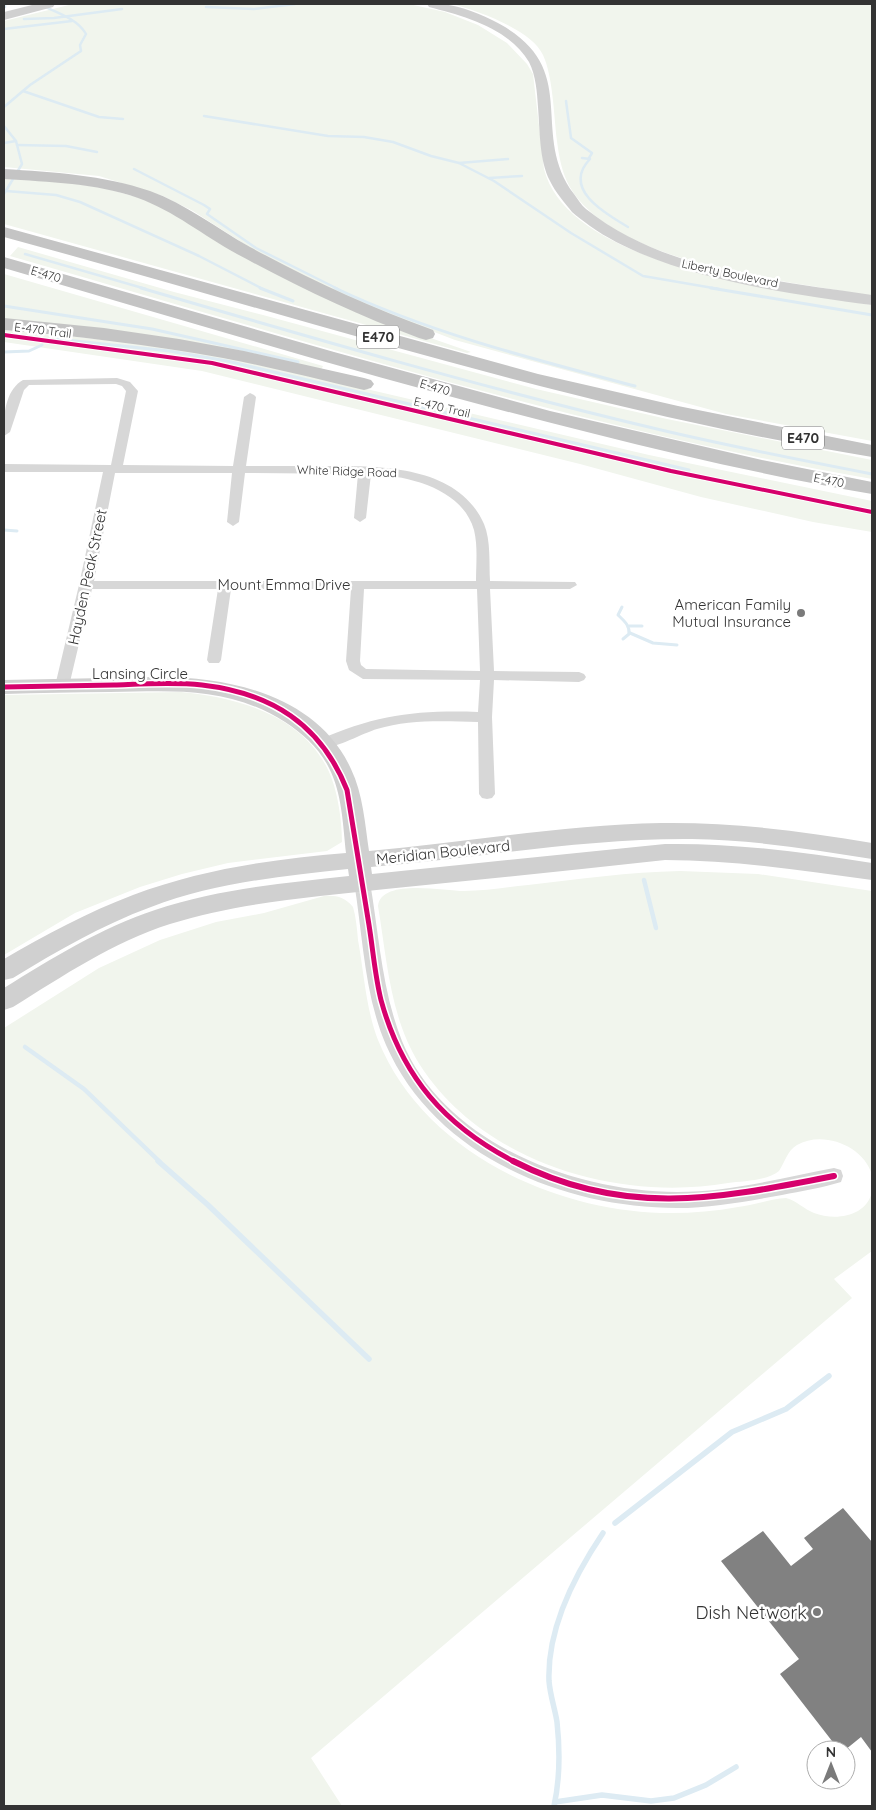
<svg xmlns="http://www.w3.org/2000/svg" width="876" height="1810" font-family="Quicksand,sans-serif">
<style>
.green{fill:#f1f5ed}
.lines{fill:none;stroke-linecap:round;stroke-linejoin:round}
.stream-far3{stroke:#ddebf3;stroke-width:2.5}
.stream-far2{stroke:#ddebf3;stroke-width:3}
.stream-far1{stroke:#ddebf3;stroke-width:4.5}
.stream{stroke:#ddebf3;stroke-width:5.5}
.building{fill:#818181}
.street{fill:#d7d7d7;fill-rule:evenodd}
.secondary{fill:#d0d0d0;fill-rule:evenodd}
.highway{fill:#c4c4c4;fill-rule:evenodd}
.cycleway-far2-casing{stroke:#fff;stroke-width:6}
.cycleway-far1-casing{stroke:#fff;stroke-width:8}
.cycleway-casing{stroke:#fff;stroke-width:9}
.cycleway-far2{stroke:#d6006c;stroke-width:4}
.cycleway-far1{stroke:#d6006c;stroke-width:5}
.cycleway{stroke:#d6006c;stroke-width:6}
.poi-dot{fill:#7a7a7a;stroke:#fff;stroke-width:2}
.labels{text-anchor:middle;dominant-baseline:central;stroke-width:5;stroke-linejoin:round;paint-order:stroke}
.far-street-label{font-size:12px;fill:#333;stroke:#fff}
.shield{fill:#fff;stroke:#707070;stroke-width:1}
.shield-label{font-size:14px;font-weight:bold;fill:#333}
.street-label{font-size:15px;fill:#333;stroke:#fff}
.poi-label{font-size:15px;fill:#333;stroke:#fff;text-anchor:end}
.near-poi-label{font-size:18px;fill:#333;stroke:#fff;text-anchor:end}
</style>
<rect width="100%" height="100%" fill="#fff"/>
<g class="green">
<path d="M73 4H409L445 12 478 25 507 43 527 64 533 74 544 169C569 268 788 290 872 305V441L726 414 455 340 356 302 263 256 193 211 163 196 99 176 4 167V21Z"/>
<path d="M453 4H872V296C789 281 636 267 579 200 564 182 560 164 557 141 554 117 553 76 543 55 532 30 478 11 453 4Z"/>
<path d="M4 178 56 181 104 188 147 200 396 326 471 352 467 353 4 224Z"/>
<path d="M18 247 174 292 263 315 536 389 667 419 872 460V479C580 428 295 338 10 256Z"/>
<path d="M4 274 323 366 321 370 55 324 4 320Z"/>
<path d="M4 330 159 345 255 363 649 455 872 501V532L813 522 701 497 580 464 202 371 4 342Z"/>
<path d="M181 692C235 697 297 714 325 764 337 784 342 819 342 842L327 851 228 863 182 874 140 887 75 913 4 955V695Z"/>
<path d="M680 871 758 874 872 891V1175C864 1146 823 1130 797 1145 787 1151 785 1162 779 1171 767 1181 743 1181 728 1183 618 1202 483 1163 420 1065 390 1018 387 960 378 906 381 878 444 891 464 891 485 891 507 887 528 885 579 879 629 872 680 871Z"/>
<path d="M324 896C336 895 345 897 353 907 356 917 357 929 358 940 364 973 366 1009 378 1040 423 1152 556 1213 671 1213 693 1213 716 1211 738 1207 754 1205 770 1199 786 1198 797 1201 804 1209 814 1213 835 1221 866 1217 872 1192V1251L834 1279 852 1298 311 1758 342 1806H4V1028L99 968 160 940 216 922 264 913Z"/>
</g>
<g class="lines">
<g class="stream-far3">
<path d="M5 4V7"/>
<path d="M206 7 254 9 295 4"/>
<path d="M24 19 54 18 122 9"/>
<path d="M4 29 72 21"/>
<path d="M23 91 99 117 123 119"/>
<path d="M566 101 571 138 592 153 589 158"/>
<path d="M4 107 30 85 81 51 80 45 86 34C77 18 55 12 39 4"/>
<path d="M204 116 328 136 364 137 393 142 431 156 459 163 494 181 571 233 643 276 719 289"/>
<path d="M4 126 16 141 22 164 4 194"/>
<path d="M4 143 16 141"/>
<path d="M17 145 66 146 97 152"/>
<path d="M582 158 590 159C561 189 606 214 628 227"/>
<path d="M459 163 508 159"/>
<path d="M134 169 204 205 210 209 207 214 256 248 338 289"/>
<path d="M489 178 522 176"/>
<path d="M6 191 56 195 80 202 199 256 263 289"/>
<path d="M25 254 146 289"/>
</g>
<g class="stream-far2">
<path d="M141 288C312 338 484 388 657 429 728 446 800 460 872 474"/>
<path d="M260 288 293 301"/>
<path d="M335 288C430 333 533 359 635 386"/>
<path d="M711 288 872 315"/>
<path d="M4 306 152 329 298 362"/>
<path d="M57 339 169 351 227 361 689 470"/>
<path d="M4 352 29 351 42 345"/>
<path d="M4 530 17 531"/>
<path d="M622 607 618 615C624 621 630 625 629 634L623 639"/>
<path d="M629 626H642"/>
<path d="M630 633 653 643 677 645"/>
</g>
<g class="stream-far1">
<path d="M644 880 656 928"/>
<path d="M25 1047 84 1089 160 1162"/>
</g>
<g class="stream">
<path d="M158 1161 208 1205 369 1359"/>
<path d="M615 1523 732 1432 786 1409 829 1376"/>
<path d="M555 1802 602 1795 651 1801 674 1798 706 1785 736 1767"/>
<path d="M554 1806C560 1779 560 1750 557 1722 555 1709 550 1695 549 1681 547 1628 574 1576 603 1533"/>
</g>
</g>
<path class="building" d="M843 1508 872 1542V1752L861 1737 845 1750H839L780 1674 799 1659 721 1561 763 1531 791 1566 813 1549 804 1538Z"/>
<g class="lines">
<g class="street">
<path d="M117 378 130 382 138 391 123 465 233 466 244 397 250 393 254 395 256 397 246 466C272 466 299 466 326 466 380 466 458 465 484 524 491 541 489 563 490 581L575 582 577 585 570 589H490L494 671 579 672 584 674 586 677 584 680 579 682 494 680 492 717 495 794 492 798 487 799 482 798 479 794 478 722C445 721 409 719 377 729 363 733 331 751 319 748L317 744 319 740C375 715 417 710 478 712L480 680 363 679 349 670 346 661 351 589H231L221 660 219 663H209L207 660 218 589H92L69 686 67 689H57L55 686 79 585 103 472H4V464L111 465 126 391 122 386 116 384 29 385 24 390 10 432 4 436C3 417 5 390 23 380ZM115 473H232L227 522 233 526 239 522 245 473 358 474 354 518 360 522 366 518 371 474C408 476 462 488 474 530 478 546 476 565 476 581H94ZM364 589H477L480 671 366 669 361 665 360 661Z"/>
<path d="M362 876 368 878 370 882C379 935 382 991 402 1041 444 1143 574 1192 677 1192 730 1192 782 1178 834 1168L841 1170 843 1176 841 1182C822 1188 801 1191 782 1195 747 1201 712 1208 677 1208 562 1208 434 1155 386 1045 364 994 363 936 354 882L356 878Z"/>
</g>
<g class="secondary">
<path d="M36 4H55L53 7 4 20V12Z"/>
<path d="M427 4C449 2 472 10 492 20 586 66 527 131 574 194 578 199 581 205 586 209 665 272 776 280 872 295V305C787 294 660 276 590 226 584 221 577 217 572 212 565 203 555 192 550 181 539 160 540 130 538 107 537 92 536 76 529 62 509 28 464 16 429 7Z"/>
<path d="M156 677C229 676 318 696 351 769 363 794 365 824 369 851 466 842 563 825 661 823 732 822 802 831 872 843V859C812 849 752 840 692 839 585 838 478 858 371 867L372 874 665 844C735 843 803 852 872 863V880C803 871 735 860 665 860 572 870 479 880 386 889 314 897 240 902 170 924 113 942 63 976 13 1007L4 1010V988C52 958 101 928 155 910 218 889 284 883 349 876L348 869C282 876 214 883 151 907 102 925 57 951 13 978L4 980V959C45 935 88 912 133 895 202 869 274 859 346 853 343 825 342 793 329 768 320 749 302 733 285 722 228 686 174 691 110 692 74 692 39 693 4 694V680Z"/>
</g>
<g class="highway">
<path d="M4 169C53 172 103 175 150 191 186 204 216 228 250 247 309 279 369 307 433 330L435 334 433 338 426 340 419 338C356 315 296 286 237 254 204 236 174 211 138 198 96 183 49 182 4 179Z"/>
<path d="M4 227 538 374 678 406 872 445V457C577 409 292 315 4 237Z"/>
<path d="M4 257 334 352 550 411 762 460 872 482V494C779 478 686 457 595 434 396 385 200 325 4 268Z"/>
<path d="M4 318 104 328 179 339 244 351 364 378 371 380 374 384 371 388 364 390C317 379 270 367 223 358 150 345 77 336 4 330Z"/>
</g>
<g class="cycleway-far2-casing">
<path id="cycleway-far2" d="M4 335 212 363 671 471 872 512"/>
</g>
<g class="cycleway-far1-casing">
<path id="cycleway-far1" d="M4 687C41 686 78 686 114 685 143 684 173 682 202 685 271 693 321 724 347 790 354 835 362 880 369 925 373 950 375 976 381 1000 402 1077 445 1126 515 1162"/>
</g>
<g class="cycleway-casing">
<path id="cycleway" d="M513 1161C625 1218 717 1199 834 1176"/>
</g>
<use href="#cycleway-far2" class="cycleway-far2"/>
<use href="#cycleway-far1" class="cycleway-far1"/>
<use href="#cycleway" class="cycleway"/>
</g>
<g class="poi-dot">
<circle cx="801" cy="613" r="5"/>
<circle cx="817" cy="1612" r="5"/>
</g>
<g class="labels">
<g class="far-street-label">
<text transform="translate(730 273) rotate(12)">Liberty Boulevard</text>
<text transform="translate(46 274) rotate(16)">E-470</text>
<text transform="translate(43 330) rotate(7)">E-470 Trail</text>
<text transform="translate(435 387) rotate(16)">E-470</text>
<text transform="translate(442 407) rotate(13)">E-470 Trail</text>
<text transform="translate(347 471) rotate(2)">White Ridge Road</text>
<text transform="translate(829 480) rotate(11)">E-470</text>
</g>
<g class="shield">
<rect x="357" y="325.5" width="42" height="23" rx="4"/>
<rect x="782" y="426.5" width="42" height="23" rx="4"/>
</g>
<g class="shield-label">
<text x="378" y="337">E470</text>
<text x="803" y="438">E470</text>
</g>
<g class="street-label">
<text transform="translate(87 577) rotate(-78)">Hayden Peak Street</text>
<text x="284" y="584">Mount Emma Drive</text>
<text x="140" y="673">Lansing Circle</text>
<text transform="translate(443 852) rotate(-6)">Meridian Boulevard</text>
</g>
<g class="poi-label">
<text x="791" y="604">American Family<tspan x="791" dy="17">Mutual Insurance</tspan></text>
</g>
<g class="near-poi-label">
<text x="807" y="1612">Dish Network</text>
</g>
</g>
<rect width="876" height="1810" fill="none" stroke="#333333" stroke-width="10"/>
<g transform="translate(831 1765)"><circle r="24" fill="#ffffff" stroke="#adadad"/>
<path d="M0-4L9 19L0 12L-9 19Z" fill="#7a7a7a"/>
<text y="-8" font-size="14" font-weight="bold" text-anchor="middle" fill="#333333">N</text>
</g>
</svg>
